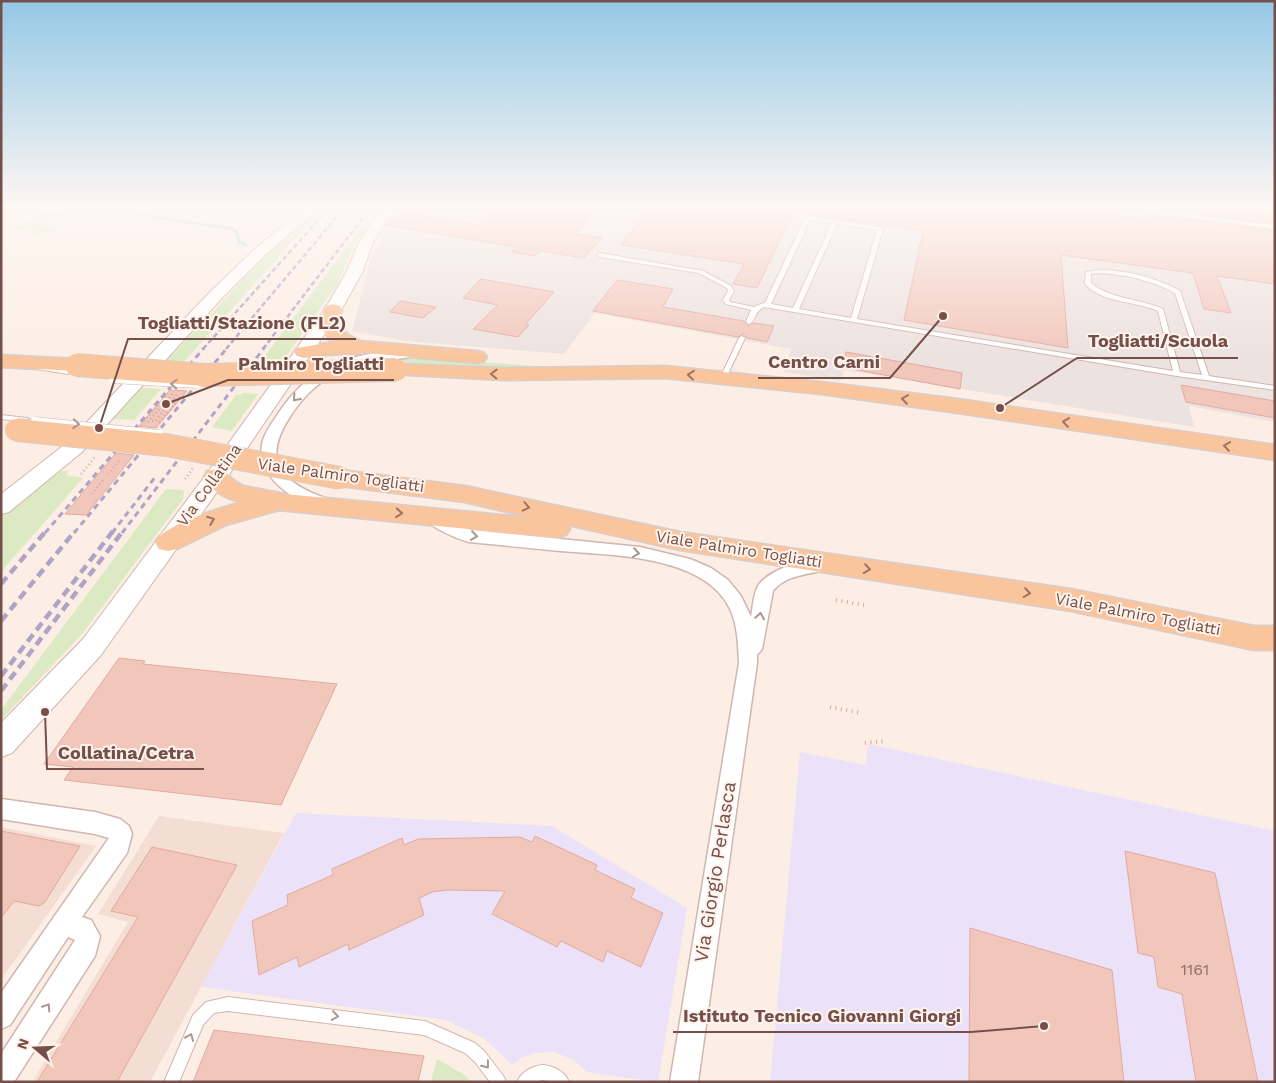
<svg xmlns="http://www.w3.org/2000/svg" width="1276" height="1083" font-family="'Work Sans',sans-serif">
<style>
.residential{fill:#f4ded3}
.industrial{fill:#ece2df}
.education{fill:#ebe1f8}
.green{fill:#dbeac3}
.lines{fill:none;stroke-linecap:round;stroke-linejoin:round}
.stream{stroke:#9fd7d5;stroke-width:3}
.building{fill:#f1c7bc;stroke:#e4a99d}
.lane-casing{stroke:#d0b6ae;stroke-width:2}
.street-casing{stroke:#d0b6ae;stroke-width:3}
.secondary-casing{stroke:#d3b4ab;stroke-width:2}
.primary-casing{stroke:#d8cecc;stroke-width:3}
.path-far1{stroke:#d6a99f;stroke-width:2.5;stroke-dasharray:1 3;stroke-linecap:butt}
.path{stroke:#d6a99f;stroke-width:4;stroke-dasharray:1 4.5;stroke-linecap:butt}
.lane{fill:#fff;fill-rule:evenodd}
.street{fill:#fff;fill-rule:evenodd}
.secondary{fill:#fff;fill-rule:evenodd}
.primary{fill:#fac59d;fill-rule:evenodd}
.rail-far2{stroke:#afa3c6;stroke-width:2.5;stroke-dasharray:5 3;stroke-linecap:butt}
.rail-far1{stroke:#afa3c6;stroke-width:3;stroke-dasharray:6 4.5;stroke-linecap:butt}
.rail{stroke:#afa3c6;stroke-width:4.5;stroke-dasharray:9 5.5;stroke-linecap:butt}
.lane-bridge-casing{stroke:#d0b6ae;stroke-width:9;stroke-linecap:butt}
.primary-bridge-casing{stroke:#d8cecc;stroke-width:24;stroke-linecap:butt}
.lane-bridge{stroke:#fff;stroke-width:8}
.primary-bridge{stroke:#fac59d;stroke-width:22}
.oneway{stroke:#9d7363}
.oneway2{stroke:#ac9692}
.labels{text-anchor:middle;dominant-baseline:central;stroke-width:4;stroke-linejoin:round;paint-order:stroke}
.street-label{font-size:16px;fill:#75504a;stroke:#fff3eb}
.near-number-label{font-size:16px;fill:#946e66}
.near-street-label{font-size:19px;fill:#75504a;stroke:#fff3eb}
.leader{fill:none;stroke:#75504a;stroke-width:2}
.callout-dot{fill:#75504a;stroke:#fff3eb;stroke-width:2}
.callout-label{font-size:18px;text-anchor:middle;font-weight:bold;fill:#75504a;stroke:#fff3eb;stroke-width:4;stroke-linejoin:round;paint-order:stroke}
</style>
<rect width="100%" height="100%" fill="#fceee4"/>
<g class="residential">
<path d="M159 816 284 833 150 1082H32L128 922 98 914Z"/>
<path d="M1 827 96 846 1 980Z"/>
</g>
<path class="industrial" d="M398 207H1275V422L1189 406 1194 427 844 370 840 381 784 372 791 349 595 313 564 354 406 341 352 331 370 262 386 225Z"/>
<g class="education">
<path d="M868 744 1275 831V1082H770L800 752 866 765Z"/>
<path d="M296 813 552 826 687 908 658 1082 587 1072 574 1060 554 1052 534 1053 521 1058 512 1065 485 1039 446 1020 201 987Z"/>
</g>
<g class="green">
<path d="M49 207H53L52 210 63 211 66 215 47 219 45 223 28 219Z"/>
<path d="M115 207H172L170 209 183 207C174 213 166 214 155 213L161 209 154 207 141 215 112 209Z"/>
<path d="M377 207H380L355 243 338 283 277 369H255Z"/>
<path d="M313 215H317L179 367 162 366 285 235Z"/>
<path d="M25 220 56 229 40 235 31 232 38 229 31 228 24 231 9 229Z"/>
<path d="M410 357 565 368 503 371 358 363Z"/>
<path d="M142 388 161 389 134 420 113 419Z"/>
<path d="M242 393 258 394 232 431 212 427 236 395H241Z"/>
<path d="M58 471H69L66 475 83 478 1 572V516Z"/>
<path d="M166 489 184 490 183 499 82 634 1 720V710Z"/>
<path d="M437 1059 465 1075 471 1082H431Z"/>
</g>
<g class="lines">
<path class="stream" d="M93 207 232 229 236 231 239 242 246 245"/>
</g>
<g class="building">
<path d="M416 207H433L427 216 479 225 502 207H600L576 234 602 238 584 258 540 251 535 256 511 252 516 247 386 225 402 213 412 214Z"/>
<path d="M651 207 694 213 698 208 749 215 754 207 767 209 768 207H796L757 288 733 284 744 264 621 245Z"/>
<path d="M811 207H1049L1147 219V215L1275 231V284L1217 276 1231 313 1204 309 1193 273 1061 255 1068 348 904 320 923 231 810 214Z"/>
<path d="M1147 207H1275V223Z"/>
<path d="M481 279 554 292 525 325H529L518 337 473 329 498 305 463 298Z"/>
<path d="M617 280 673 289 663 307 744 321 748 326 754 323 774 326 767 342 747 338 743 334 738 337 593 311Z"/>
<path d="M400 301 436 307 423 318 390 312Z"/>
<path d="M846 352 962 373 960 389 841 367Z"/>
<path d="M1181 385 1275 401V418L1186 402Z"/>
<path d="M170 390 187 391 156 428 139 426Z"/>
<path d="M116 453 134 455 86 515 65 514Z"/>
<path d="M119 658 145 661 143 664 337 684 281 805 64 780 73 767 44 764Z"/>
<path d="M1 831 80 846 45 902 39 906 14 901 1 918Z"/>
<path d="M535 836 597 865 595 870 635 889 631 898 663 913 641 967 607 951 603 962 561 941 557 947 492 914 505 891 447 890 432 892 419 898 424 915 349 950 348 944 299 967 297 957 259 975 252 921 288 905 287 895 333 875 332 869 402 838 404 845 418 839 520 837 532 842Z"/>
<path d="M152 847 237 865 117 1082H37L138 917 111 911Z"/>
<path d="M1125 851 1215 873 1258 1082H1196L1182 994 1158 987 1154 957 1138 953Z"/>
<path d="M970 928 1112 970 1124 1082H969Z"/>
<path d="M214 1030 424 1056 418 1082H193Z"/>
</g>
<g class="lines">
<g class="lane-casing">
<g id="lane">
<path d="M1115 207H1129L1275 225V229L1118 209Z"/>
<path d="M808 216 880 227 883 229 857 319 1173 371 1158 311C1134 300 1104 304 1085 284L1086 272C1114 266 1155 277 1180 291L1209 376 1275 386V390L1177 376 764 307C753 313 757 320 749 324L746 322 751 310 726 304 723 300 728 291 727 288 699 273 693 272 600 257 597 255 600 253 703 271 731 286 734 291 729 300 730 302 754 307 761 304 765 303 805 218ZM810 220 832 223 793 308 771 304ZM837 224 877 230 851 318 799 309ZM1096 273C1123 274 1152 280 1175 293L1202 375 1180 372 1163 309C1139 298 1112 300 1091 283V274Z"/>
<path d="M742 336 745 338 726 378 723 380 721 379 720 378 739 338Z"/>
<path d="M39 366 68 370 71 372 68 374 37 369V367Z"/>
<path d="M1 415 27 418 31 420 27 422 1 419Z"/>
<path d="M228 997 425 1021 475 1043 485 1052 504 1077 506 1082H490L475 1062 465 1053 424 1035 228 1011 214 1013 203 1025 179 1082H164L193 1015 206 1002Z"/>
<path d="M543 1065C553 1066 565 1071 569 1082H550L543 1080 535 1082H517C521 1072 532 1066 543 1065Z"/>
</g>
</g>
<g class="street-casing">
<g id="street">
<path d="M410 349 416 353 414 356C388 362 361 360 337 373 316 383 300 400 288 420 260 464 287 485 328 499L331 503 328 507C318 510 305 503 296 498 276 487 255 465 263 440 266 431 271 424 276 417 289 396 306 378 328 367 353 354 383 352 410 349Z"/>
<path d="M431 511 471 530 640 547 690 559 711 568 728 580 741 596 751 617C753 607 753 595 758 586 768 570 809 555 828 561L830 565 828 569C809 575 786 574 773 591L762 649 757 655V663L698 1082H670L739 663C738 645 738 624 729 607 703 555 610 555 560 551 529 548 499 545 469 542 456 538 430 528 423 516L425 512Z"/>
<path d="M1 799 95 812 120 819 129 826 132 834 127 853 82 917 91 920 100 936 95 956 14 1082H1V1054L75 940 68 937 10 1025 1 1029V993L109 838 95 834 1 819Z"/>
</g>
</g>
<g class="secondary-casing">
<g id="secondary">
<path d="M306 207H321L266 254 222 298 82 452 9 512 1 514V494L68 442 210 292 256 248Z"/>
<path d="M382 207H396L373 242 362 273 341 310 224 482 101 655 12 753 1 757V723L83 639 208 472 325 309 346 273 359 242Z"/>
</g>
</g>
<g class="primary-casing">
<g id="primary">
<path d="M333 304 340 306 342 310C338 327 344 335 361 341L477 351 484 353 487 357 484 361 477 363 367 353 324 355 304 358 297 356 294 352 297 348 332 342C322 332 318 319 326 306Z"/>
<path d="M1 355 76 359 83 361 86 365 83 369 76 371 1 367Z"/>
<path d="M396 364 504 368 665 366 821 382 958 399 1275 445V460L958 413 821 394 665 378 504 380 389 374 386 370 389 366Z"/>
<path d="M216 469 225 471 232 479 243 486 285 494 533 518 465 502 340 486 331 484 328 478 331 472 340 470 465 486 680 532 1071 589 1254 626H1275V650H1254L1071 611 680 550 568 525 570 529 566 535 557 538 279 510 226 525 177 549 168 551 159 549 155 542C165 524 221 508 241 502 225 499 213 492 204 477L207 471Z"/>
</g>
</g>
<g class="path-far1">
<path d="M144 421 168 394"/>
<path d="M152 421H155L178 393"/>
<path d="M148 422 173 393"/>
<path d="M159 422 182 395"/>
<path d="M81 474 95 457"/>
<path d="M108 474 119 461"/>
<path d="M185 479 193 468"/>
<path d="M92 494 103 480"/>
</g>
<g class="path">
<path d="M836 600 864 605"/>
<path d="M830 707 861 713"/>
<path d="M865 743 884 741"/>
</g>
<use href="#lane" class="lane"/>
<use href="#street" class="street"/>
<use href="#secondary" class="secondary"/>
<use href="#primary" class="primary"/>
<g class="rail-far2">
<path d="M203 349 330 207"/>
<path d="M226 349 345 207"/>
<path d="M263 349 371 207"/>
</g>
<g class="rail-far1">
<path d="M45 533 204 348"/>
<path d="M74 533 227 348"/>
<path d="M112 533 156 476"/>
<path d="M122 533 264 348"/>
</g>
<g class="rail">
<path d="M1 584 46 531"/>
<path d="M1 621 75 531"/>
<path d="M1 676 113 531"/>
<path d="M1 691 123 531"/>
</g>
<g class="lane-bridge-casing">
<g id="lane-bridge">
<path d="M113 379 197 384"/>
<path d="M35 421 159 434"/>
</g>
</g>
<g class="primary-bridge-casing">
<g id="primary-bridge">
<path d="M76 365 205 375 396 370"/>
<path d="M16 430 166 445 340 478"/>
</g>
</g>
<use href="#lane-bridge" class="lane-bridge"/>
<use href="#primary-bridge" class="primary-bridge"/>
</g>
<defs><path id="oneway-chevron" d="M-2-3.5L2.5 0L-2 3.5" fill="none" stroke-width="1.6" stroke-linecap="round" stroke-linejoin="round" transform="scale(1.25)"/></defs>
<g class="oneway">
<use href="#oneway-chevron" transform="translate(494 374) rotate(-179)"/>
<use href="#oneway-chevron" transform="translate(691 375) rotate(-174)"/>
<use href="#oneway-chevron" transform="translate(905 399) rotate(-172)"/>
<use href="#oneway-chevron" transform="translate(1066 422) rotate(-172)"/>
<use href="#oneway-chevron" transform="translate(1227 446) rotate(-172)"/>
<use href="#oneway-chevron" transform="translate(526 507) rotate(13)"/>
<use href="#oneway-chevron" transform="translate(399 513) rotate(5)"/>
<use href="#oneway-chevron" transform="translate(211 520) rotate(-21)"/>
<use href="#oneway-chevron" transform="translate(867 569) rotate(8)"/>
<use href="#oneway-chevron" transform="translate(1027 593) rotate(9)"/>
</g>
<g class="oneway2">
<use href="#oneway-chevron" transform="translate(174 384) rotate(-177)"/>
<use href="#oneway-chevron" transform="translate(296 398) rotate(132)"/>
<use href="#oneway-chevron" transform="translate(76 424) rotate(5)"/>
<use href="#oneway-chevron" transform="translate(474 536) rotate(8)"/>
<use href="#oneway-chevron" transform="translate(636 553) rotate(8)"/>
<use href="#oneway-chevron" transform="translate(760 616) rotate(-81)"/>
<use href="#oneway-chevron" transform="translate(47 1007) rotate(-57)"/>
<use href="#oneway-chevron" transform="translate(335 1016) rotate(8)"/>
<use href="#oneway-chevron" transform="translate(190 1037) rotate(-67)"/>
<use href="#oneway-chevron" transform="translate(486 1065) rotate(52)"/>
</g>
<linearGradient id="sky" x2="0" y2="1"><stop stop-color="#95c8e6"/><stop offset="0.58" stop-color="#fef7f3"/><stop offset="1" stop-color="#fef7f3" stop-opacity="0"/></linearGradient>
<rect width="1276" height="358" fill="url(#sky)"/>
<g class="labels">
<g class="street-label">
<text transform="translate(341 475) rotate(8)">Viale Palmiro Togliatti</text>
<text transform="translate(209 485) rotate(-54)">Via Collatina</text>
<text transform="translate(739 549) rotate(9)">Viale Palmiro Togliatti</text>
<text transform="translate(1138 614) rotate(11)">Viale Palmiro Togliatti</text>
</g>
<g class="near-number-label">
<text x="1195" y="969">1161</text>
</g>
<g class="near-street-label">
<text transform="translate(715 872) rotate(-81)">Via Giorgio Perlasca</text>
</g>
</g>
<path class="leader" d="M99 428L128 339H356M1000 408L1077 358H1238M943 316L890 378H758M166 404L228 380H394M45 712L47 769H204M1044 1026L971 1032H673"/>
<g class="callout-dot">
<circle cx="99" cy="428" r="5"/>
<circle cx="1000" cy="408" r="5"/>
<circle cx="943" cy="316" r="5"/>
<circle cx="166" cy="404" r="5"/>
<circle cx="45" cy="712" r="5"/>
<circle cx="1044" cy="1026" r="5"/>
</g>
<g class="callout-label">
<text x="242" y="329">Togliatti/Stazione (FL2)</text>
<text x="1158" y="347">Togliatti/Scuola</text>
<text x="824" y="368">Centro Carni</text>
<text x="311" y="370">Palmiro Togliatti</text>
<text x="126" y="759">Collatina/Cetra</text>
<text x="822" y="1022">Istituto Tecnico Giovanni Giorgi</text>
</g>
<rect width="1276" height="1083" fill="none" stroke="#75504a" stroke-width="5"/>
<g transform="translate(35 1048) rotate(289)" stroke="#fff3eb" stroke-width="4" paint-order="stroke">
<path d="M0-4L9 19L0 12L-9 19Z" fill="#75504a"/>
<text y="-8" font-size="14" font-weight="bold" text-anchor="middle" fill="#75504a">N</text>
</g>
</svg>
